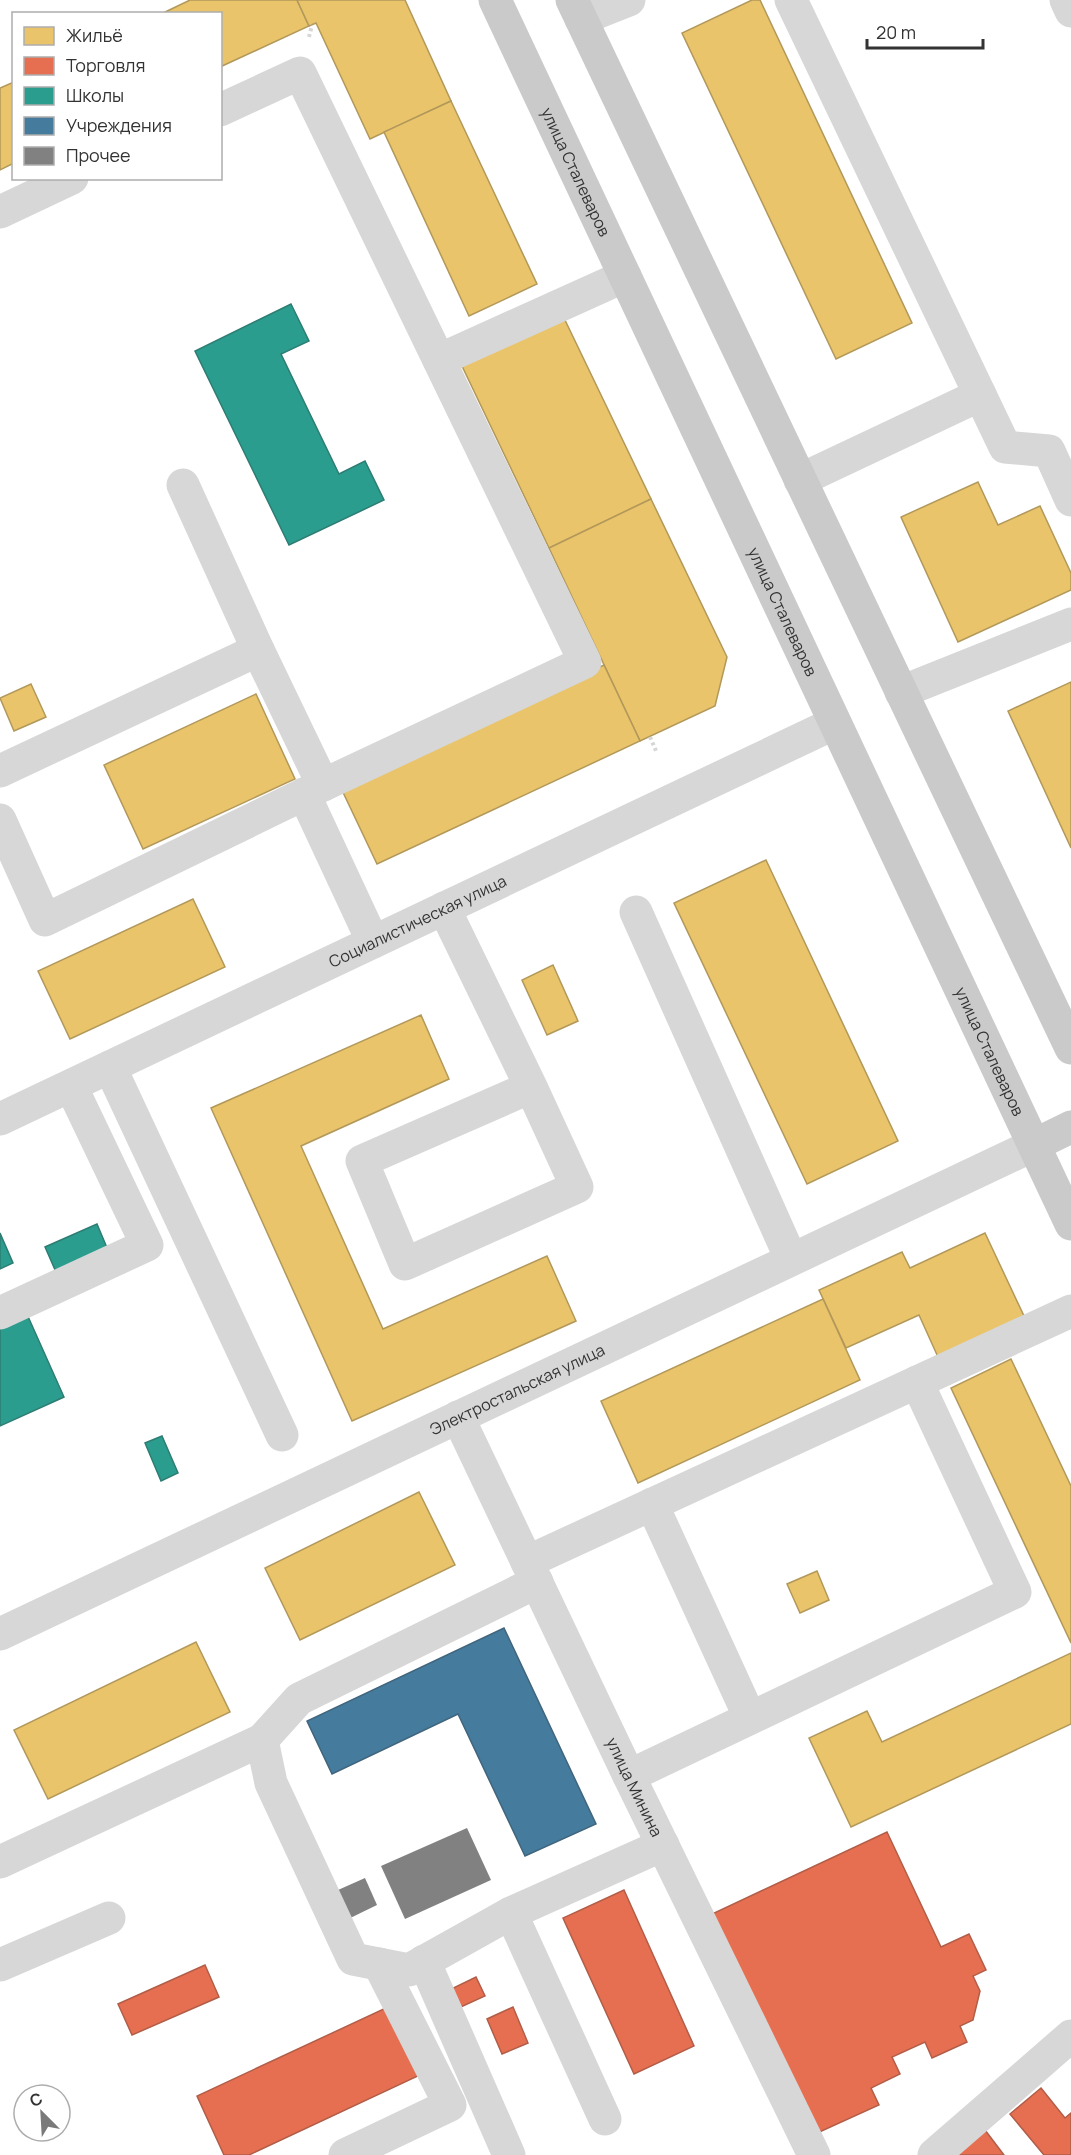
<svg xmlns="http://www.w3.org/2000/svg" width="1071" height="2155" font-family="Manrope,sans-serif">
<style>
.homes{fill:#e9c46a;stroke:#b2985a;stroke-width:1.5}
.shops{fill:#e76f51;stroke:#b15d48;stroke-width:1.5}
.schools{fill:#2a9d8f;stroke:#2d7d73;stroke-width:1.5}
.public{fill:#457b9d;stroke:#40657d;stroke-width:1.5}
.building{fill:#818181}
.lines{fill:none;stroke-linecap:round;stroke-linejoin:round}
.path{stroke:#d6d6d6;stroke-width:4;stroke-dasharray:3 3;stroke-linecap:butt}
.minor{stroke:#d7d7d7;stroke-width:33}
.major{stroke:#cacaca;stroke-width:33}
.labels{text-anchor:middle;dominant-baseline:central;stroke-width:6;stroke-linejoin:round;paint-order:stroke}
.street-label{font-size:16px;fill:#333;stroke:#fff}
</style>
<rect width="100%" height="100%" fill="#fff"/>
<g class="homes">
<path d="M190 0H297L309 26 220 67V14H161Z"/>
<path d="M297 0H405L451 101 370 139 316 23 309 26Z"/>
<path d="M752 0H760L912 323 836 359 682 33Z"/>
<path d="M14 82V163L0 170V88Z"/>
<path d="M451 101 537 284 469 316 384 132Z"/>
<path d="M564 318 651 499 549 548 462 366Z"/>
<path d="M978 482 998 525 1040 506 1071 573V590L958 642 901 517Z"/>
<path d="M651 499 727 657 715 706 640 741 549 548Z"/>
<path d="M604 665 640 741 377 864 341 788Z"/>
<path d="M1071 682V848L1008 711Z"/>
<path d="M31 684 46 717 14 731 0 698Z"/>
<path d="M256 694 295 779 143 849 104 765Z"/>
<path d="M766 860 898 1141 807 1184 674 903Z"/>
<path d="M193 899 225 967 70 1039 38 971Z"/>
<path d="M553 965 578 1021 547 1035 522 980Z"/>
<path d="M421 1015 449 1079 301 1146 383 1329 547 1256 576 1321 352 1421 211 1108Z"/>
<path d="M985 1233 1024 1316 938 1357 919 1315 846 1348 819 1290 902 1252 910 1268Z"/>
<path d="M823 1299 860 1380 638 1483 601 1401Z"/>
<path d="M1011 1359 1071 1486V1643L951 1388Z"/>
<path d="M419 1492 455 1565 300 1640 265 1568Z"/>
<path d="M817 1571 829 1600 800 1613 787 1584Z"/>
<path d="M196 1642 230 1712 48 1799 14 1730Z"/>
<path d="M1071 1653V1724L851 1827 809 1738 867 1711 882 1742Z"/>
</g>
<g class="shops">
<path d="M887 1832 941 1947 969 1934 986 1970 973 1976 980 1991 973 2020 960 2026 967 2042 932 2058 925 2042 892 2057 900 2074 871 2088 879 2105 815 2134 712 1914Z"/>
<path d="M624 1890 694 2046 634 2074 563 1918Z"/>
<path d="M205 1965 219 1997 132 2035 118 2004Z"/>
<path d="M476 1977 485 1996 452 2011 443 1993Z"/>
<path d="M388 2007 420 2075 249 2155H224L197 2096Z"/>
<path d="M513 2007 528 2043 502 2054 487 2019Z"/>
<path d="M1041 2088 1065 2118 1071 2113V2155H1044L1010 2114Z"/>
<path d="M985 2130 1004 2155H957Z"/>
</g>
<g class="schools">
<path d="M291 304 309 341 281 354 339 474 365 461 384 500 289 545 195 351Z"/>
<path d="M97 1224 108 1250 56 1272 45 1247Z"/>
<path d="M0 1233 13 1263 0 1269Z"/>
<path d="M26 1312 64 1397 0 1426V1324Z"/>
<path d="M162 1436 178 1473 161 1481 145 1443Z"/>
</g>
<path class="public" d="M504 1628 596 1824 525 1856 458 1714 332 1774 307 1721Z"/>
<g class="building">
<path d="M467 1828 491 1880 405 1919 381 1866Z"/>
<path d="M365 1878 377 1905 342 1922 329 1894Z"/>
</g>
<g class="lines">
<g class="path">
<path d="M309 37 312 25"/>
<path d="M650 737 657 753"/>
</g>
<g class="minor">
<path d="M791 0 1005 447 1049 451 1071 500"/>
<path d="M1066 0 1071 11"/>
<path d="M581 19 629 0"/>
<path d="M0 212 72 178"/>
<path d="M439 360 625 276"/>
<path d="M800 480 980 395"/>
<path d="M183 485 258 650"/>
<path d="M901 692 1071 624"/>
<path d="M0 771 258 650 323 785 585 662 300 73 220 110"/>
<path d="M304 794 373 942"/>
<path d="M0 820 45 920 323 785"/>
<path d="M444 908 531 1087 577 1187 405 1264 362 1161 531 1087"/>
<path d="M636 912 791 1259"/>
<path d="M110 1067 282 1435"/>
<path id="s1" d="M0 1119 835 723"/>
<path d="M0 1313 147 1245 71 1086"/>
<path id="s2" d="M458 1417 629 1776 814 2155"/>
<path d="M652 1504 750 1718"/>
<path d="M527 1562 1071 1311"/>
<path d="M537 1582 299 1699 262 1740 271 1783 353 1959 409 1970 511 1913 663 1845"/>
<path id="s3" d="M0 1634 1034 1145"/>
<path d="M629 1776 1015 1592 917 1382"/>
<path d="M0 1862 262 1740"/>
<path d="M511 1913 605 2119"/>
<path d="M424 1961 509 2155"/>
<path d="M0 1965 109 1918"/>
<path d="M345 2155 450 2105 379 1964"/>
<path d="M934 2155 1071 2036"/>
</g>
<g class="major">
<path id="s4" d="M495 0 1071 1224"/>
<path d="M572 0 1071 1048"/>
<path d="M1034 1145 1071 1127"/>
</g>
</g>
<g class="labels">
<g class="street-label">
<text stroke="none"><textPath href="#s4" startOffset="190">улица Сталеваров</textPath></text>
<text stroke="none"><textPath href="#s4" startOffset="676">улица Сталеваров</textPath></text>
<text stroke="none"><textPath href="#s1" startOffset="462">Социалистическая улица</textPath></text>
<text stroke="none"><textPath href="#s4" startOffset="1162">улица Сталеваров</textPath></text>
<text stroke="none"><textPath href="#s3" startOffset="572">Электростальская улица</textPath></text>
<text stroke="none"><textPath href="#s2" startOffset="410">улица Минина</textPath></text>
</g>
</g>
<rect x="12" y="12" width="210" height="168" fill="#ffffff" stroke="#adadad" stroke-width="1.5"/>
<rect x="24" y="27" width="30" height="18" fill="#e9c46a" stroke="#adadad" stroke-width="1.5"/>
<text x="66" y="42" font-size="18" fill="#333333">Жильё</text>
<rect x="24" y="57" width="30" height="18" fill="#e76f51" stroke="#adadad" stroke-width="1.5"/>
<text x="66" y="72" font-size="18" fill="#333333">Торговля</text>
<rect x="24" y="87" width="30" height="18" fill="#2a9d8f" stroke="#adadad" stroke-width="1.5"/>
<text x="66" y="102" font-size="18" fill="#333333">Школы</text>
<rect x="24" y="117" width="30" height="18" fill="#457b9d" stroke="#adadad" stroke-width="1.5"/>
<text x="66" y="132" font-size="18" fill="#333333">Учреждения</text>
<rect x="24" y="147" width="30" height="18" fill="#818181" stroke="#adadad" stroke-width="1.5"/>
<text x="66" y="162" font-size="18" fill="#333333">Прочее</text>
<g transform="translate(42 2113) rotate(336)"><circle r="28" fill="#ffffff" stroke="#adadad" stroke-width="1.5"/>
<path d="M0-4.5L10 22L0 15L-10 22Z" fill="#7a7a7a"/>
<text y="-9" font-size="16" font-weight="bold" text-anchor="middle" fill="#333333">С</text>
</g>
<path d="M867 39v9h116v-9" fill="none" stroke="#333333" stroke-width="3"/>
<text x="876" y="39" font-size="18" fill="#333333" stroke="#ffffff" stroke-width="4.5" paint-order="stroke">20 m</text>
</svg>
